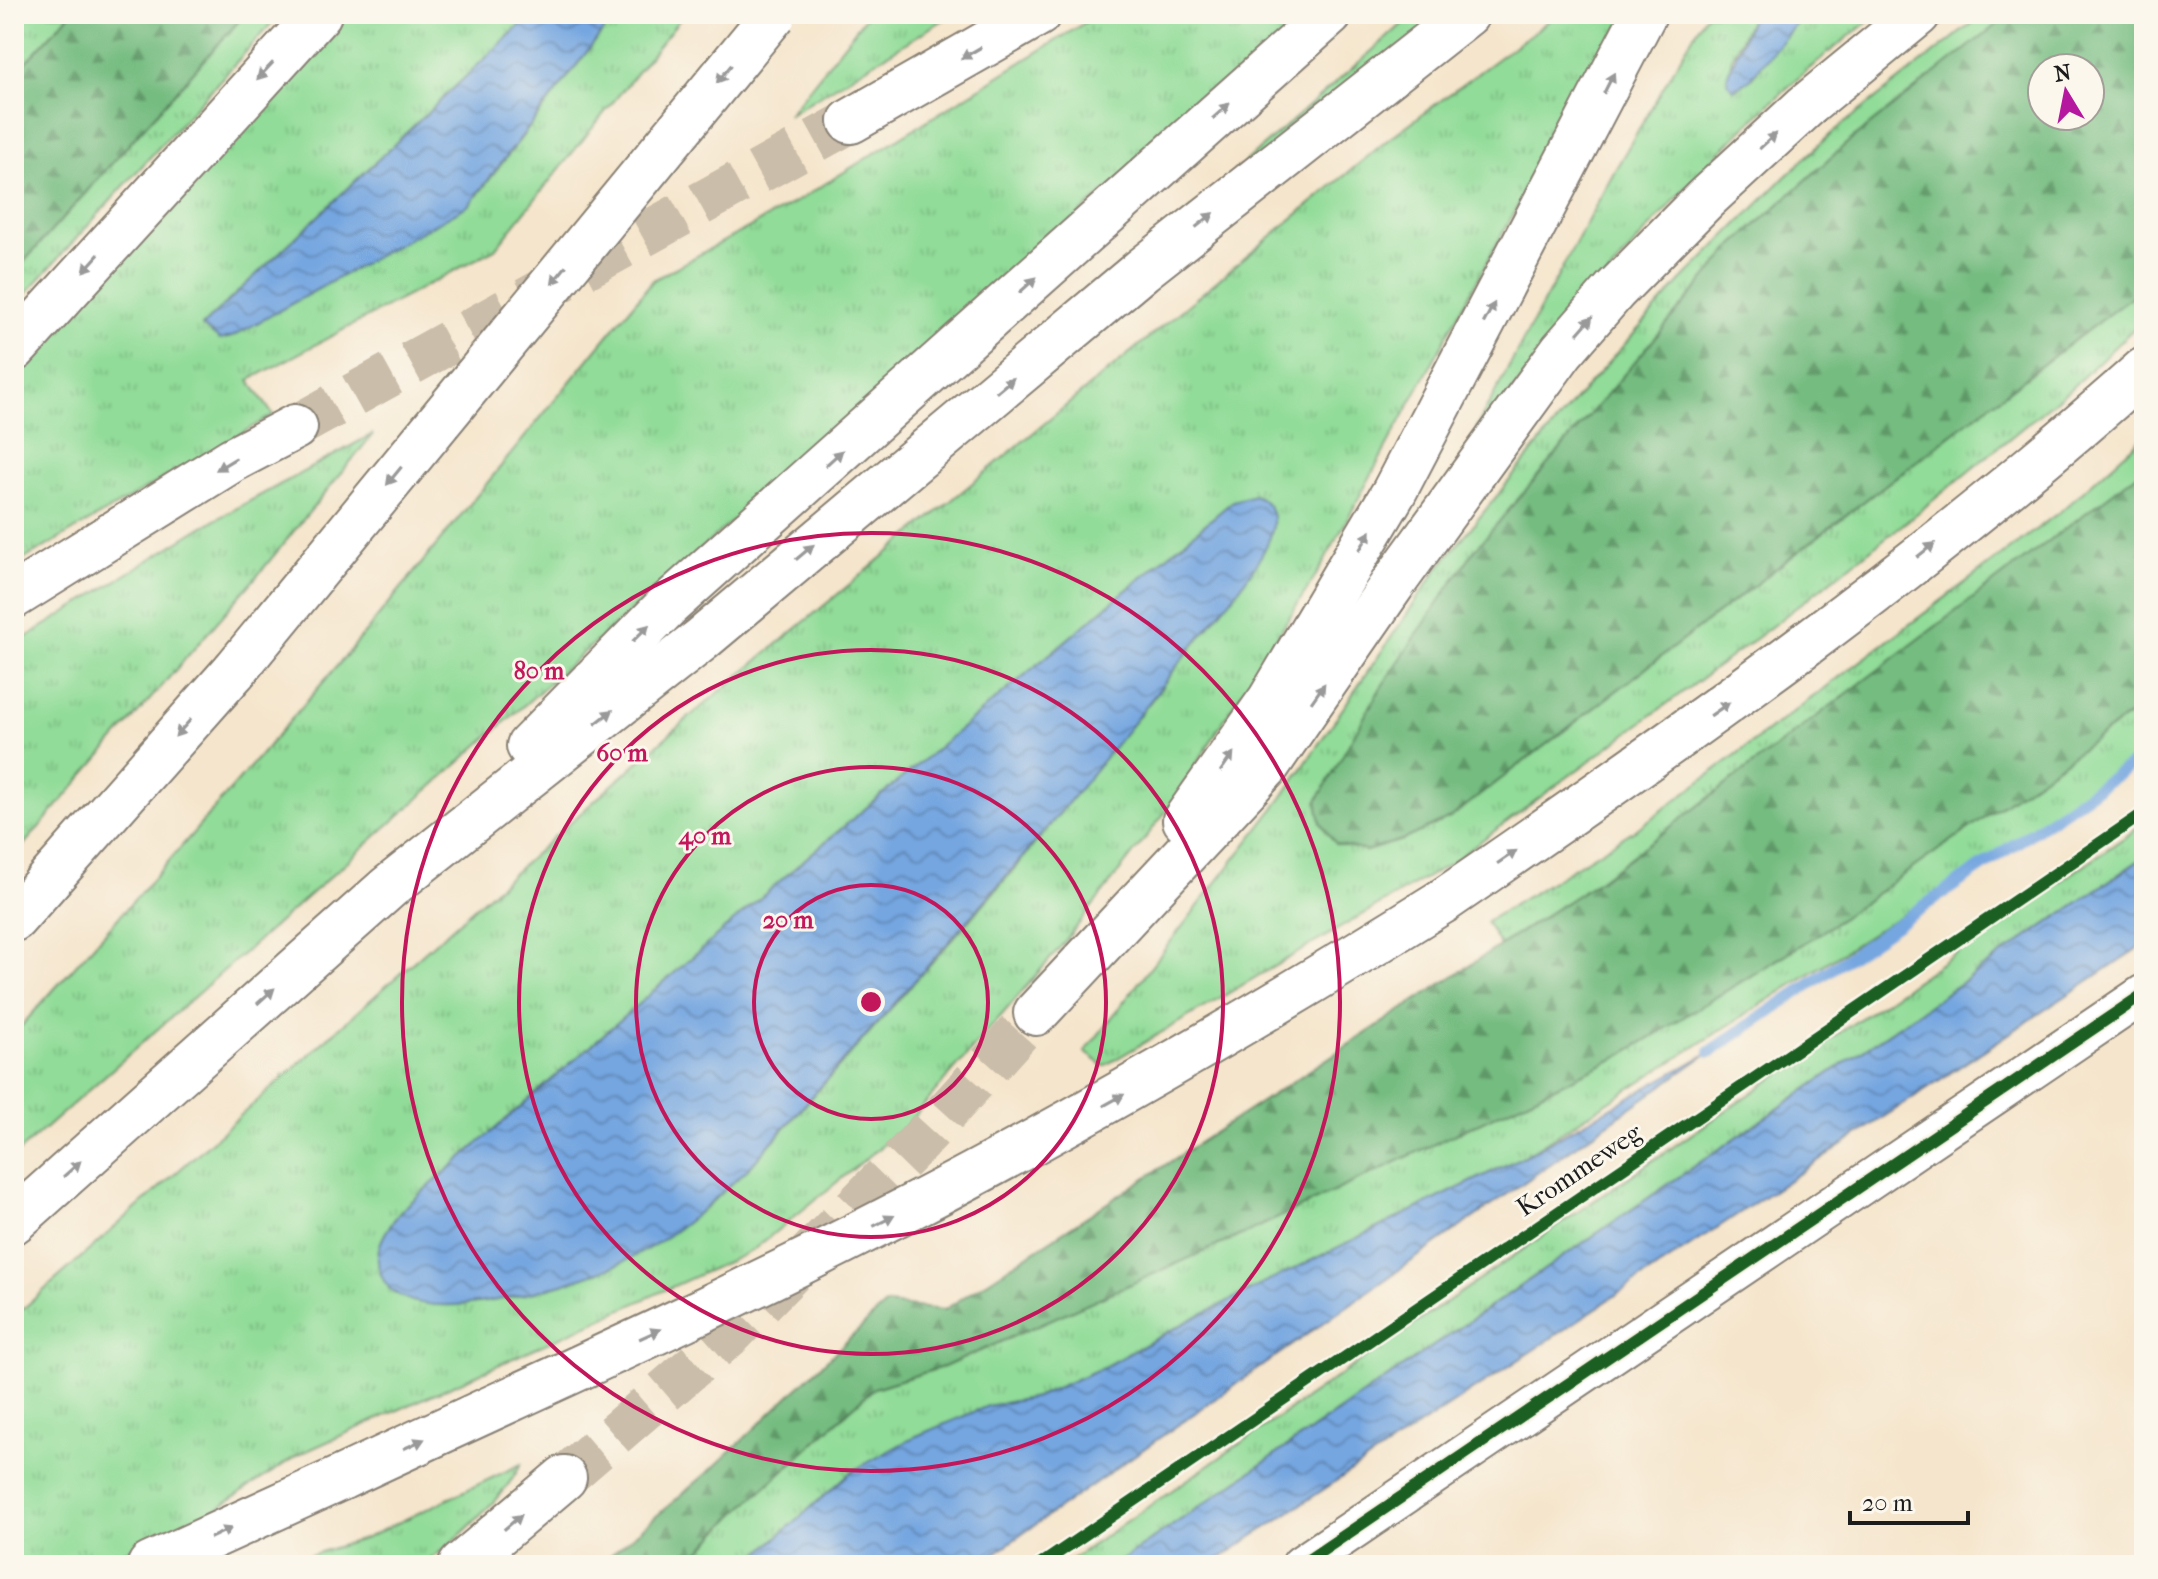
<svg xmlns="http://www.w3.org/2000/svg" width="2158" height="1579" font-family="'IM FELL French Canon',serif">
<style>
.grass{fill:url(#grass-tufts);stroke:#567c5a;stroke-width:2;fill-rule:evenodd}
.forest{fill:url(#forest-firs);stroke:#486c4e;stroke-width:2;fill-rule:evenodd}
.water{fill:url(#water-waves);stroke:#48617e;stroke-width:2}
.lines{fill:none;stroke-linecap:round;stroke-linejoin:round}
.stream{stroke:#75a6e0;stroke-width:12}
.motorway-tunnel{stroke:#cabda9;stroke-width:44;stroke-dasharray:44 22;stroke-linecap:butt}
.minor-casing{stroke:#888074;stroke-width:42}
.motorway-casing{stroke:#888074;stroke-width:48}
.minor{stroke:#fff;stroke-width:38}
.motorway{stroke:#fff;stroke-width:44}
.motorway-bridge-casing{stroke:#888074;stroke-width:48;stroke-linecap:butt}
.motorway-bridge{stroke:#fff;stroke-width:44}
.cycleway-casing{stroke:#fbf7ec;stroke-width:17}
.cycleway{stroke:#1b5e20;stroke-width:12}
.oneway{fill:#999}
.ring{fill:none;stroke:#c2185b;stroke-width:4}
.labels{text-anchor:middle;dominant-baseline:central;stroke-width:6;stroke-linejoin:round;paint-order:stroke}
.street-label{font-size:26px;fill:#1c1c1c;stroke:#fbf7ec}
.centre{fill:#c2185b;stroke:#fbf7ec;stroke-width:4}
.ring-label{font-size:24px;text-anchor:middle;font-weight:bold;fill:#c2185b;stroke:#fbf7ec;stroke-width:6;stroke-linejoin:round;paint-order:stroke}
</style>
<defs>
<pattern id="grass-tufts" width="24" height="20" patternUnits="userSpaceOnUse" patternTransform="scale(2)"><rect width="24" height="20" fill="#91dc98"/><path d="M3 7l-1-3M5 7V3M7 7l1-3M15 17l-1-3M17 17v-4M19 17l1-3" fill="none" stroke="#7cbc82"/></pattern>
<pattern id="forest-firs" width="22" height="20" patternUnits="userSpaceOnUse" patternTransform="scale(2)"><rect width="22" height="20" fill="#74bc80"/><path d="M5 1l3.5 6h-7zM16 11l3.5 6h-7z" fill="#5e9868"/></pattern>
<pattern id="water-waves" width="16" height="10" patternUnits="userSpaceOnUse" patternTransform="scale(2)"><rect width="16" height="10" fill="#75a6e0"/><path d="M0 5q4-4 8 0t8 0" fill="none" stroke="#5f86b5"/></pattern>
</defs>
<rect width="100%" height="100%" fill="#fbf7ec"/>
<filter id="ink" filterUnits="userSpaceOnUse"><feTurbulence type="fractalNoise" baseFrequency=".0125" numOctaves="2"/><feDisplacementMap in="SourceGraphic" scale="16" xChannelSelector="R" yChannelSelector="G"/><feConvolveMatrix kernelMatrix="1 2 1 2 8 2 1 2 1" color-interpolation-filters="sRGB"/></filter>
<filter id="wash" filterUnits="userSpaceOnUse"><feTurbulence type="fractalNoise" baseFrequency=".006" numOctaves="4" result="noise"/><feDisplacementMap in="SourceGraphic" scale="32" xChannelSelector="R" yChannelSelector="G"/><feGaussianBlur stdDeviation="1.8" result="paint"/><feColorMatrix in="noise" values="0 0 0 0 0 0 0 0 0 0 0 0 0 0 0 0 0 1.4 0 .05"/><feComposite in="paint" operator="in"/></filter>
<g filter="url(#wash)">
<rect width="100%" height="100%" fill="#f5e5cc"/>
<g class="grass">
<path d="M29 14H70L14 75V31Z"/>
<path d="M245 14H280L14 307V273Z"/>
<path d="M344 14H532L202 326 477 196 616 14H684L495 249 249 380 273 415 14 565V374Z"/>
<path d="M868 14H953L788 115Z"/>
<path d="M1099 14H1306L14 1156V1034L162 869 350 651 653 280 799 200Z"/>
<path d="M1414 14H1446L1115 276Z"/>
<path d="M1558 14H1627L1555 137 1323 564 1168 809 1063 944 905 1127 752 1251 298 1455 213 1511 97 1565H14V1317L682 723 1390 138ZM1233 501 1264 550 1151 701 1011 873 751 1166 705 1208 648 1248 590 1275 496 1300 440 1305 402 1210 811 854Z"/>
<path d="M1706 14H1753L1732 57 1727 82 1750 79 1804 14H1879C1728 122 1609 273 1492 416L1476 428 1615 170Z"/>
<path d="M1984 14H2010L1846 144 1734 245 1366 851 1402 840 1450 818 2144 287V319L2070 389 1915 515 1767 630 1451 863 1104 1066 1085 1052 1282 798 1439 567 1575 400 1681 281 1786 176 1832 133Z"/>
<path d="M373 434 258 575 14 856V645L200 528Z"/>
<path d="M2144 436V469L2132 481 1600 880 1500 945 1486 922 1641 826 2062 510Z"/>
<path d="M2144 705V760L1524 1156 1194 1318 1104 1367 1036 1397 988 1406 851 1472 746 1565H687L734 1515 874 1388 946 1366 1248 1232 1620 1056 1822 932Z"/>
<path d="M2144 824V857L1115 1565H1063Z"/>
<path d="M521 1464C510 1490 447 1552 421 1564 406 1570 302 1565 278 1565L366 1538Z"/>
</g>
<g class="forest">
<path d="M70 14H245L14 273V75Z"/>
<path d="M2010 14H2144V287L1450 818 1402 840 1366 851 1336 844 1321 823 1317 801 1380 689 1473 552 1734 245 1846 144ZM2042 68H2090V116H2042Z"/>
<path d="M2144 469V705L1822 932 1620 1056 1248 1232 946 1366 874 1388 734 1515 687 1565H599L714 1467 886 1304 944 1310 1600 880Z"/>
</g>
<g class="water">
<path d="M532 14H616L469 205 232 337 220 340 202 326Z"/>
<path d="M1753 14H1804L1750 79 1734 90 1727 82 1728 74Z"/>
<path d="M1254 495C1271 502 1277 516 1271 534 1259 572 1206 628 1180 662 1047 839 896 999 751 1166 710 1204 667 1244 614 1266 570 1284 406 1339 381 1275 371 1250 386 1229 402 1210L811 854 1233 501Z"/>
<path d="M2144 857V944L1210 1565H1115Z"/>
<path d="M1710 1052 978 1565H746L851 1472 914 1437 988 1406 1036 1397 1104 1367 1194 1318 1524 1156Z"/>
</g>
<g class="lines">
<path class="stream" d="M1710 1052 2144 756"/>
</g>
</g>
<g filter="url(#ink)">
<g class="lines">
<g class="motorway-tunnel">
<path d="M295 427 851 121"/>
<path d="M564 1478 732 1333 920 1141 1036 1013"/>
</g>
<g class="minor-casing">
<path id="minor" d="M1301 1565 2144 994"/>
</g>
<g class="motorway-casing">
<g id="motorway">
<path d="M851 121 1038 14"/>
<path d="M14 349 319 14"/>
<path d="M14 596 232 460 295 427"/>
<path d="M529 746 668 605 1330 14"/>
<path d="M1185 820 1270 700 1394 492 1644 14"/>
<path d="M1443 901C1684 736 1925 566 2144 370"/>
<path d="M14 919 235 670"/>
<path d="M1036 1013 1267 766 1392 585 1562 351 1615 290 1705 199 1806 106 1918 14"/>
<path d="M14 1221 389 887 701 640 1142 270 1467 14"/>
<path d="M150 1565 343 1477"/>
<path d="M461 1565 564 1478"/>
</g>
</g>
<use href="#minor" class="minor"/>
<use href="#motorway" class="motorway"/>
<g class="motorway-bridge-casing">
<g id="motorway-bridge">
<path d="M235 670 774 14"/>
<path d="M343 1477C520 1394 700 1315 874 1226 1069 1127 1257 1017 1443 901"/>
</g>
</g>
<use href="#motorway-bridge" class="motorway-bridge"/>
<g class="cycleway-casing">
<g id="cycleway">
<path d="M1040 1565 2144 813"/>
<path d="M1301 1565 2144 994"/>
</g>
</g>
<use href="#cycleway" class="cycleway"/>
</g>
<defs><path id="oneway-solid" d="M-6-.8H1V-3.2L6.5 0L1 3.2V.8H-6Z" transform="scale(2)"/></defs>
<g class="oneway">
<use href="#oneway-solid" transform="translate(971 53) rotate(150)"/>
<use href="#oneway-solid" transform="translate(265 71) rotate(133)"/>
<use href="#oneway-solid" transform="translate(724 74) rotate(129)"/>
<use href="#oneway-solid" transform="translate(1609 83) rotate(-63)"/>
<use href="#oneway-solid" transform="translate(1221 111) rotate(-42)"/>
<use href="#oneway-solid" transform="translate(1768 141) rotate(-43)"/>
<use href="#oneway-solid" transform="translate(1205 220) rotate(-38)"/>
<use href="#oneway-solid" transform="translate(91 263) rotate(132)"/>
<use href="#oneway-solid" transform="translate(559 275) rotate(129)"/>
<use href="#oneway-solid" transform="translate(1028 285) rotate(-42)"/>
<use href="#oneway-solid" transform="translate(1489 313) rotate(-62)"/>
<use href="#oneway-solid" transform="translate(1585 325) rotate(-49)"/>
<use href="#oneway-solid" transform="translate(1005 385) rotate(-40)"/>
<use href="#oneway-solid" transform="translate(834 458) rotate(-42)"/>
<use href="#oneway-solid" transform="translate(226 464) rotate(149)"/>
<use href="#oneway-solid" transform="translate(394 476) rotate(129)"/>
<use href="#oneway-solid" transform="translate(1365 541) rotate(-59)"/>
<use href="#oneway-solid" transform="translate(1926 550) rotate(-38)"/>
<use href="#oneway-solid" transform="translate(805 552) rotate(-40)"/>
<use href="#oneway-solid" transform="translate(641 633) rotate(-45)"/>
<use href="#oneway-solid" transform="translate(1318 693) rotate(-55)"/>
<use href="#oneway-solid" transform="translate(1720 709) rotate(-35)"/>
<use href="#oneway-solid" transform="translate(604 717) rotate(-38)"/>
<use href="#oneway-solid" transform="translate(183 728) rotate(132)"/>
<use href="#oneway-solid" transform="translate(1227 762) rotate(-55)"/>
<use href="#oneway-solid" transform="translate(1507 857) rotate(-34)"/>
<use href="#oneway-solid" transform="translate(266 996) rotate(-42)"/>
<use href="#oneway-solid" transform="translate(1114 1100) rotate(-29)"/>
<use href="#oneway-solid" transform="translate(72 1169) rotate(-42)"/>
<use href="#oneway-solid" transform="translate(884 1221) rotate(-27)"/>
<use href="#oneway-solid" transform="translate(650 1334) rotate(-25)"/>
<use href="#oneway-solid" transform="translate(414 1444) rotate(-25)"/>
<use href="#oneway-solid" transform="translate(513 1522) rotate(-40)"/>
<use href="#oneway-solid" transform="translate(221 1533) rotate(-25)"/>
</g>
</g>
<g class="ring">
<circle cx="871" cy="1002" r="117"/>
<circle cx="871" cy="1002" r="235"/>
<circle cx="871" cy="1002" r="352"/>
<circle cx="871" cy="1002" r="469"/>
</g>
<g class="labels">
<g class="street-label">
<text transform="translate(1579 1170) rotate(-34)">Krommeweg</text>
</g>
</g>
<circle cx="871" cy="1002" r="12" class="centre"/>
<g class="ring-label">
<text x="539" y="679">80 m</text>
<text x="622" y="761">60 m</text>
<text x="705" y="844">40 m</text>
<text x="788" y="928">20 m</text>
</g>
<rect width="2158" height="1579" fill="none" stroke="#fbf7ec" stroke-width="48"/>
<g transform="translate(2066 92) rotate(350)"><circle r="38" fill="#fbf7ec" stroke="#a29f99" stroke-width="2"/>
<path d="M0-6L14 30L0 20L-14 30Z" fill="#b5179e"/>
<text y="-12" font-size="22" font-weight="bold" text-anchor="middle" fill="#1c1c1c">N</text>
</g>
<path d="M1850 1511v12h118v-12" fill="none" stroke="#1c1c1c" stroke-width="4"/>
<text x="1862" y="1511" font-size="24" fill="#1c1c1c" stroke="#fbf7ec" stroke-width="6" paint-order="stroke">20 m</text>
</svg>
